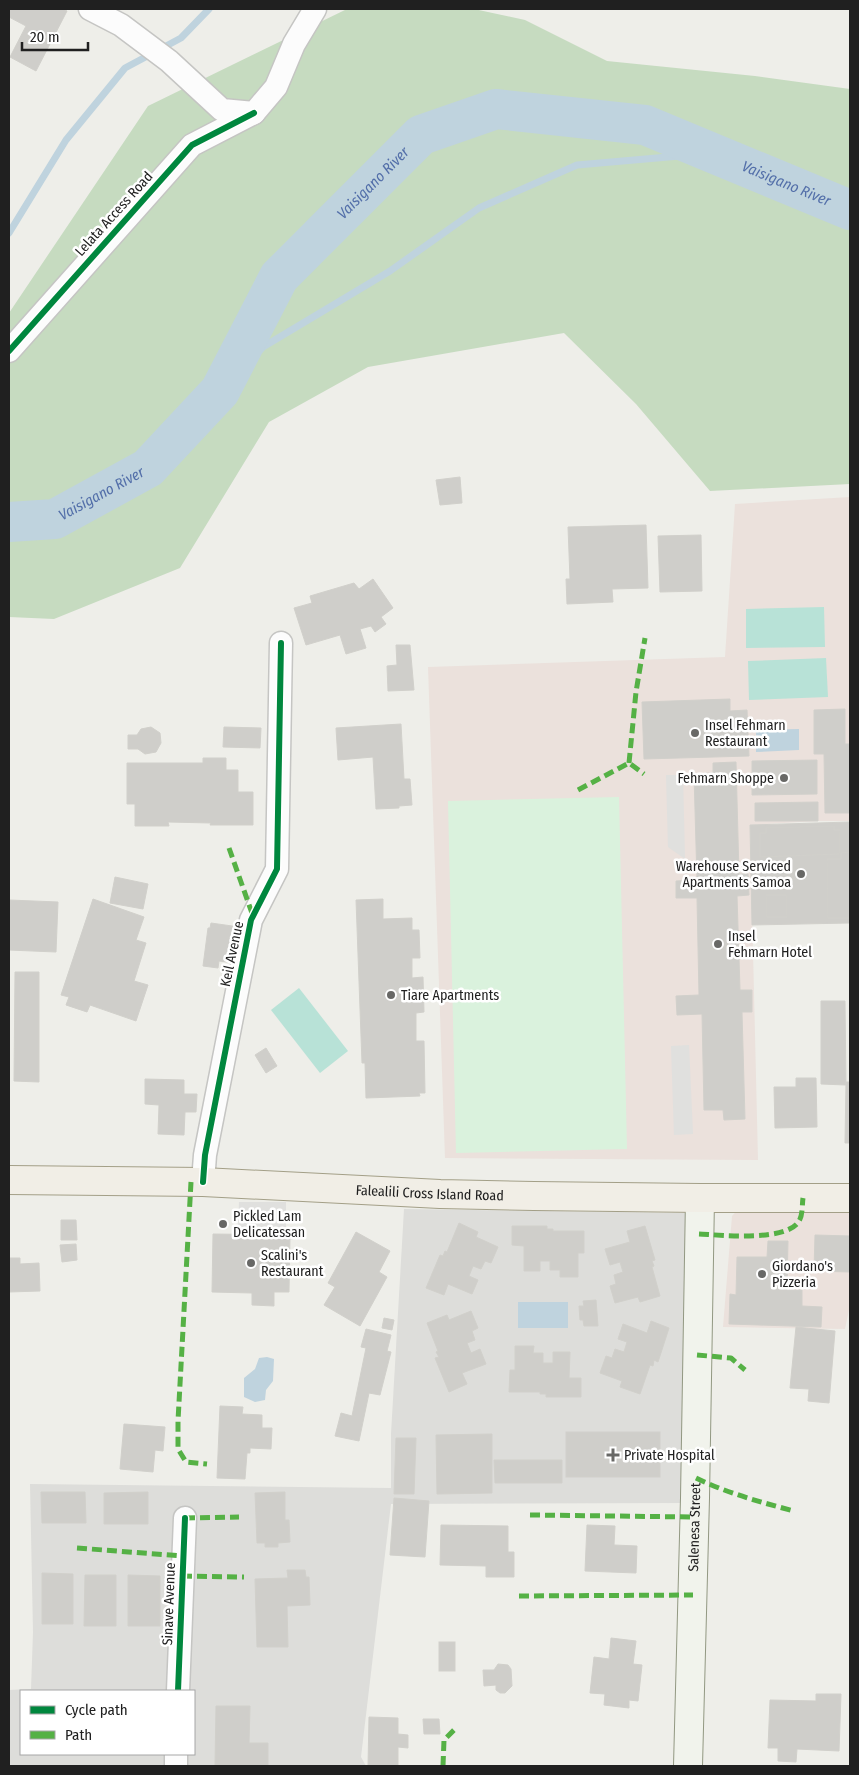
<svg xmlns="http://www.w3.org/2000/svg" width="859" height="1775" font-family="'Fira Sans Condensed',sans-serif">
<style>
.residential{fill:#ddddda;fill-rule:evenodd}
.commercial{fill:#ebe1dc}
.forest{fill:#c6dbc0}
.park{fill:#daf2dd}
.pitch{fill:#b8e2d7}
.parking{fill:#e0e0de}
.water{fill:#bfd3de}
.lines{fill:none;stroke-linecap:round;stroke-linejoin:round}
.stream{stroke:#bfd3de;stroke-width:7}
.river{stroke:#bfd3de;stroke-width:40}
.building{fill:#cfceca;stroke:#d1d0cb}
.street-casing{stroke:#c5c5c3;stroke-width:25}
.secondary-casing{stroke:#929882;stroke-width:30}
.primary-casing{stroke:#a39f87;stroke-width:30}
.street{stroke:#fcfcfc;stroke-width:22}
.secondary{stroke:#f1f3ec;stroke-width:28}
.primary{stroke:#f1eee6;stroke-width:28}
.quiet{stroke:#55b145;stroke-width:5;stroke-dasharray:10 5;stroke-linecap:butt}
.cycleway-casing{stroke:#fff;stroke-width:9}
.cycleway{stroke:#00873e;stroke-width:6}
.poi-dot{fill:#686866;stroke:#fff;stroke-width:2}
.labels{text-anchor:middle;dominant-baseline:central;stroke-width:5;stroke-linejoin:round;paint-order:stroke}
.street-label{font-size:14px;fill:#202020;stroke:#fff}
.poi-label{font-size:14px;fill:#202020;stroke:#fff;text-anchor:start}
.water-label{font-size:15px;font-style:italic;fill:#536fa9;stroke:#fff}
</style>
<rect width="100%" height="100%" fill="#eeeee9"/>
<path class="residential" d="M404 1209 694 1213 687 1503 391 1504 361 1757 366 1766H9V1690L31 1689 33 1632 30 1484 391 1488V1434ZM21 1691H194V1754H21Z"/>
<g class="commercial">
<path d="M850 497V821H818L750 825 758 1160 445 1158 428 667 725 657 735 504Z"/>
<path d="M742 1205 850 1208V1305L845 1329 723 1327 732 1216Z"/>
</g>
<path class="forest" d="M347 9H474L525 20 607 61 755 76 850 89V484L710 491 636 404 564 333 368 367 269 422 180 568 54 619 9 617V313L148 106Z"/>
<path class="park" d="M619 797 627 1149 456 1153 448 801Z"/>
<g class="pitch">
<path d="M824 607 825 647 746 648V609Z"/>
<path d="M826 658 828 697 749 700 748 661Z"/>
<path d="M299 988 348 1051 320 1073 271 1010Z"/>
</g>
<g class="parking">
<path d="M666 775H683L685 859 668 847Z"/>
<path d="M689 1045 693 1134 674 1135 671 1046Z"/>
<path d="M239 1202H286V1230H238Z"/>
</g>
<g class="water">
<path d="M799 729V750L756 752V730Z"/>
<rect x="518" y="1302" width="50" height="26"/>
<path d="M267 1357 274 1359 273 1381 266 1390 265 1400 255 1402 244 1397V1378L255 1369 259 1358Z"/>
</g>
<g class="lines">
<g class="stream">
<path d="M9 233 66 140 125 68 181 38 209 9"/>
<path d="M220 391 263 347 390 271 479 208 577 165 714 153"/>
</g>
<path class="river" id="s1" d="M9 522 55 519 148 468 220 391 279 277 421 135 496 109 645 125 850 210"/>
</g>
<g class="building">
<path d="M9 9H63L67 11 36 71 10 57 26 26 9 17Z"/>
<path d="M460 477 462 503 440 505 436 480Z"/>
<path d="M646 525 648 588 612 589 613 602 567 604 566 579H570L568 527Z"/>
<path d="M701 535 702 591 660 592 658 536Z"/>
<path d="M373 579 393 608 381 617 386 624 375 632 371 626 360 629 366 648 346 654 340 635 306 645 294 608 312 603 310 596 354 583 359 589Z"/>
<path d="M396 645H410L414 690 388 691 387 666 397 665Z"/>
<path d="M730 699V711L747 710 749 756 644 759 642 702Z"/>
<path d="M845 709V744H850V813H825L824 754H814V710Z"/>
<path d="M401 724 404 779H410L412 805 399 806V808L376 809 373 757 338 760 336 728Z"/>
<path d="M151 727 160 733 161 743 156 752 145 754 138 749H128V735H137L141 729Z"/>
<path d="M224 727 261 728 260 748 223 747Z"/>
<path d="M203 758H226V770H238V792H253V825H210L211 823 168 822 169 826H135V804H127V763H203Z"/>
<path d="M817 760V794L752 795V761Z"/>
<path d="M736 762 739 874H748L749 895 737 896 740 990H752V1012H742L745 1119 724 1120 723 1110H704L702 1014 677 1015 676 996 699 995 697 898H676V881L697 880 694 774 713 773V763Z"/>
<path d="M818 802V821H755V803Z"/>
<path d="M850 822V923L752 925 750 825Z"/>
<path d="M834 826V830H840L839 854 760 857V833H766V828Z"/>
<path d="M850 852V918H828L827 859H841V853Z"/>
<path d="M115 877 148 884 143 909 110 903Z"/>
<path d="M766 895H786L787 917H767Z"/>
<path d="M93 899 144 917 136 940 146 943 134 981 148 985 136 1021 90 1005 87 1012 66 1005 69 997 61 995Z"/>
<path d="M383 899V919L412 918V930H419L420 958H412V978L423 977 424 1012 416 1013V1041H424L425 1093H419L420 1096 366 1098 365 1063H362L356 900Z"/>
<path d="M9 900 58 902 56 952 9 950Z"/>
<path d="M211 923 239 927 235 963 219 961 218 968 203 966 208 928H210Z"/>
<path d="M15 972H39V1082L14 1081Z"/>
<path d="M821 1001H845L846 1085 821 1084Z"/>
<path d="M266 1048 277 1066 266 1073 255 1055Z"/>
<path d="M796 1078H816L817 1127 775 1128 774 1087H796Z"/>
<path d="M145 1079 184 1080V1094H197L196 1112H185L184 1135 158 1134 159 1105 145 1104Z"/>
<path d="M846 1082H850V1143H845Z"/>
<path d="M61 1220H76L77 1240H61Z"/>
<path d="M459 1223 478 1232 476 1237 498 1247 491 1263 485 1261 481 1269 473 1266 469 1276 478 1280 472 1294 448 1284 444 1295 426 1288 440 1255 443 1256 445 1251 447 1252Z"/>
<path d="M512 1226H547V1229H553V1231H584V1253H578V1277H560V1270H550V1261H540V1271H524V1246L512 1245Z"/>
<path d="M645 1226 655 1260 652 1261 654 1266 652 1267 660 1296 640 1302 638 1297 615 1303 610 1286 616 1284 614 1275 623 1272 620 1262 610 1265 605 1249 630 1242 627 1231Z"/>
<path d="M356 1232 390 1251 379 1272 387 1277 360 1326 324 1305 335 1287 328 1283Z"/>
<path d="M213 1234 290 1235 289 1292H274V1306L252 1305V1293L212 1292Z"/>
<path d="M815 1235 850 1236V1272L814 1271Z"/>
<path d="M768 1241H788L787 1290H802V1306L822 1307 821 1327 729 1324 730 1294 736 1295 737 1257H767Z"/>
<path d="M76 1244 77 1260 62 1262 60 1245Z"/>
<path d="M9 1258H20V1264L39 1263 40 1291 9 1292Z"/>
<path d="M596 1300 598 1326H584L583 1320H580L579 1306H584L583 1301Z"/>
<path d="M471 1311 478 1328 472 1331 475 1340 467 1343 471 1353 480 1349 486 1364 462 1373 467 1384 449 1392 435 1358 439 1357 436 1352 438 1351 427 1323 447 1315 449 1320Z"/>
<path d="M384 1318 394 1320 392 1330 382 1328Z"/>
<path d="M651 1321 669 1328 658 1362 654 1360 653 1366 650 1365 640 1394 620 1387 622 1381 600 1373 606 1356 612 1358 615 1349 624 1352 627 1342 618 1339 623 1324 647 1333Z"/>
<path d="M796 1327 835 1331 829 1403 808 1401 809 1389 790 1388Z"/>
<path d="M366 1329 391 1335 387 1351 391 1352 380 1395 369 1393 359 1441 335 1436 341 1413 352 1416 366 1348 361 1347Z"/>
<path d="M515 1346H534L533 1353H543V1363H553V1352H570L569 1378H581V1397H546V1394H540V1392H509L510 1370H515Z"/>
<path d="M220 1406 243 1407 242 1414 262 1415V1428H272L271 1449 250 1448V1453H247L245 1479 217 1478Z"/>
<path d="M124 1424 165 1427 163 1451 155 1450 153 1472 120 1469Z"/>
<rect x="566" y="1432" width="94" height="45"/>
<path d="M492 1434V1493L437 1494 436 1435Z"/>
<path d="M396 1438H416L414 1494H394Z"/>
<path d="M494 1460H562V1483H495Z"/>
<path d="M41 1492H85L86 1523H42Z"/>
<path d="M148 1492V1524H104V1493Z"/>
<path d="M285 1492V1520H289L290 1542 278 1543V1547H265V1543H257L255 1493Z"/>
<path d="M394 1498 429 1501 425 1557 390 1555Z"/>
<path d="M441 1525 508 1526V1552H514V1577H486V1566L440 1565Z"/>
<path d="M587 1525 615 1526 614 1545 637 1546 636 1573 585 1571Z"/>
<path d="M287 1570H305L306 1577H309L310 1605 287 1606 288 1647H257L255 1579 288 1578Z"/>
<path d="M42 1573 73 1574V1624H42Z"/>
<path d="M85 1575H116V1626H84Z"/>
<path d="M128 1575 160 1576V1626H128Z"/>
<path d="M611 1638 636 1641 633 1664 642 1665 638 1701 629 1700V1708L604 1705 605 1694 590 1693 594 1657 609 1659Z"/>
<rect x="439" y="1642" width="16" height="29"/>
<path d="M498 1664 508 1665 511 1669 512 1686 505 1693H500L496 1690V1685L484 1686 483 1670H494Z"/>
<path d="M816 1694H841L839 1751 797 1749 796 1762 778 1761V1748H768L770 1700 816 1701Z"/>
<path d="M216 1706H250L249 1743H268V1766H215Z"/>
<path d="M369 1717 398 1718V1734L408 1735V1748L398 1747V1765L368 1766Z"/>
<path d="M423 1719H439L440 1734H424Z"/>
</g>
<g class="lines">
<g class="street-casing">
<g id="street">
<path d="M90 9 121 25 169 61 222 110 254 113 276 87 294 44 315 9"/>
<path d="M9 351 192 145 254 113"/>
<path d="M203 1182 205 1155 251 920 277 869 281 643"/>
<path d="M178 1691 185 1518"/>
<path d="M176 1766V1754"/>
</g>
</g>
<g class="secondary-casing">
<g id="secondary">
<path id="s2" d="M688 1766 695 1498 700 1198"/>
</g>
</g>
<g class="primary-casing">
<g id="primary">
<path id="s3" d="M9 1180 203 1182 440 1194 534 1196 700 1198H850"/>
</g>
</g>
<use href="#street" class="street"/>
<use href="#secondary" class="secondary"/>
<use href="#primary" class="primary"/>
<g class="quiet">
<path d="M629 763 636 692 645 638"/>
<path d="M578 790 629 763 644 774"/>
<path d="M229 848 253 916"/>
<path d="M191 1182 178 1421V1449L186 1462 207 1464"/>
<path d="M699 1234C721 1235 787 1242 799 1221 803 1215 802 1204 803 1198"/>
<path d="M697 1355 731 1358 745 1370"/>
<path d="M696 1478C727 1493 760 1502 794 1511"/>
<path d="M530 1515 695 1517"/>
<path d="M185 1518 239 1517"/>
<path d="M77 1548 183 1556"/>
<path d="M182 1576 244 1577"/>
<path d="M519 1596 693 1595"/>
<path d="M443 1766 444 1740 457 1727"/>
</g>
<g class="cycleway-casing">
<g id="cycleway">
<path d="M9 351 192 145 254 113"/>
<path d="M203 1182 205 1155 251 920 277 869 281 643"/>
<path d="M178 1691 185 1518"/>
</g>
</g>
<use href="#cycleway" class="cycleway"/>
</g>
<g class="poi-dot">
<circle cx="695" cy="733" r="5"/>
<circle cx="784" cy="778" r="5"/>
<circle cx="801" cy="874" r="5"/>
<circle cx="718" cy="944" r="5"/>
<circle cx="391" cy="995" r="5"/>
<circle cx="223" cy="1224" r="5"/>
<circle cx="251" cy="1263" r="5"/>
<circle cx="762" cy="1274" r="5"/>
<path d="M610.5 1447.5h5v5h5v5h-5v5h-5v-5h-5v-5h5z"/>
</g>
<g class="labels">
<g class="street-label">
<text transform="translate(114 214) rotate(-48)">Lelata Access Road</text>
<text transform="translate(232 954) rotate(-78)">Keil Avenue</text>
<text stroke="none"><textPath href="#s3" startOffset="421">Falealili Cross Island Road</textPath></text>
<text stroke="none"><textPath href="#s2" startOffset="239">Salenesa Street</textPath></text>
<text transform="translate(169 1604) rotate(-88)">Sinave Avenue</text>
</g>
<g class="poi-label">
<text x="705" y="725">Insel Fehmarn<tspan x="705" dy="16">Restaurant</tspan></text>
<text x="774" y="778" text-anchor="end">Fehmarn Shoppe</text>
<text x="791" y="866" text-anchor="end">Warehouse Serviced<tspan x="791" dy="16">Apartments Samoa</tspan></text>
<text x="728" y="936">Insel<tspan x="728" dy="16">Fehmarn Hotel</tspan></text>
<text x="401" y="995">Tiare Apartments</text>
<text x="233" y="1216">Pickled Lam<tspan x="233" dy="16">Delicatessan</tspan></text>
<text x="261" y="1255">Scalini's<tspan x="261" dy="16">Restaurant</tspan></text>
<text x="772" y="1266">Giordano's<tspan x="772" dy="16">Pizzeria</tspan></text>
<text x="624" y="1455">Private Hospital</text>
</g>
<g class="water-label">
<text stroke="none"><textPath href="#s1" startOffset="519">Vaisigano River</textPath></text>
<text stroke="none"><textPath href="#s1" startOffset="969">Vaisigano River</textPath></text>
<text stroke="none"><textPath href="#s1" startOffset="99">Vaisigano River</textPath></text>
</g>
</g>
<rect width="859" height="1775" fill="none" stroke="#202020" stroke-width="20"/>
<rect x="20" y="1690" width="175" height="65" fill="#ffffff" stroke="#a6a6a6"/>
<rect x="30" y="1706" width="25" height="8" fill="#00873e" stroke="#a6a6a6"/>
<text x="65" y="1715" font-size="15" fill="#202020">Cycle path</text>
<rect x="30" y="1731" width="25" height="8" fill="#55b145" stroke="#a6a6a6"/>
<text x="65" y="1740" font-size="15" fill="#202020">Path</text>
<path d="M22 42v8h66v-8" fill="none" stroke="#202020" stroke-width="2.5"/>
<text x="30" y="42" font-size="15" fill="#202020" stroke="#ffffff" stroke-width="4" paint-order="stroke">20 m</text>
</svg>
